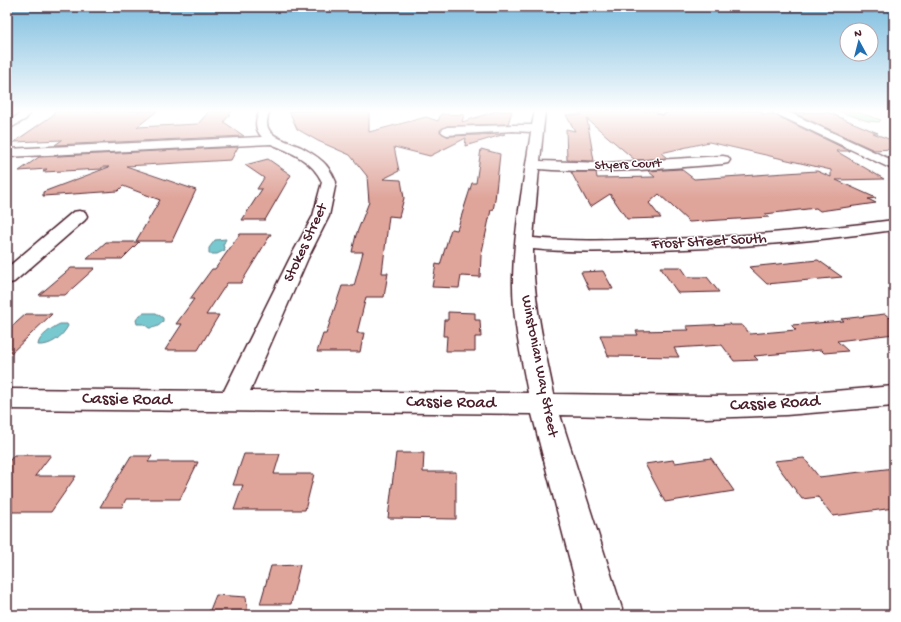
<svg xmlns="http://www.w3.org/2000/svg" width="901" height="622" font-family="'Gochi Hand',sans-serif">
<style>
.green{fill:#aaeab2;stroke:#7a846e}
.water{fill:#77c8cf;stroke:#65848d}
.building{fill:#dfa59b;stroke:#4a1f2b}
.lines{fill:none;stroke-linecap:round;stroke-linejoin:round}
.street-casing{stroke:#4a1f2b;stroke-width:3}
.street{fill:#fff;fill-rule:evenodd}
.labels{text-anchor:middle;dominant-baseline:central;stroke-width:3;stroke-linejoin:round;paint-order:stroke}
.far-street-label{font-size:13px;fill:#4a1f2b;stroke:#fff}
.street-label{font-size:15px;fill:#4a1f2b;stroke:#fff}
.near-street-label{font-size:18px;fill:#4a1f2b;stroke:#fff}
</style>
<rect width="100%" height="100%" fill="#fff"/>
<filter id="ink" filterUnits="userSpaceOnUse"><feTurbulence type="fractalNoise" baseFrequency=".025" numOctaves="2"/><feDisplacementMap in="SourceGraphic" scale="8" xChannelSelector="R" yChannelSelector="G"/><feConvolveMatrix kernelMatrix="1 2 1 2 8 2 1 2 1" color-interpolation-filters="sRGB"/></filter>
<g filter="url(#ink)">
<path class="green" d="M837 111H855L881 120 879 122 868 121Z"/>
<g class="water">
<path d="M226 239 223 245 225 250 217 254H209V248L215 240Z"/>
<path d="M144 313H156L163 318V321C160 326 155 328 149 328L144 324H137L136 320 140 315Z"/>
<path d="M60 324H67L68 326C62 337 51 346 38 345 38 337 53 327 60 324Z"/>
</g>
<g class="building">
<path d="M54 111H157L137 127 198 124 209 111H232L224 122 244 136 55 145 62 140 14 142 53 115Z"/>
<path d="M289 111H369V132L426 117 438 121 441 114 464 115 462 122 497 111H512L508 124 447 126 440 131 447 136 505 134 465 146 466 138 430 156 394 147 399 171 383 179 401 180 404 198 399 217 389 216 382 273H388L384 297H366L357 333H364L360 352H317L323 334H326L342 286H354L363 252H352L356 235 369 202 367 176 350 155 318 141 297 129Z"/>
<path d="M577 111H656L658 114 663 115 669 111H762V114H773L850 151H836L884 179 836 180 876 198 868 199 876 203 820 211 816 208 765 214 769 217 689 222 659 194 649 203 661 218 627 219 610 194 590 207 571 172H596L597 178 655 177 648 171 681 169 694 179 817 171 831 177V170L709 142 661 153 667 158 635 160 587 119 594 161 567 160 566 129 575 131 566 115H582Z"/>
<path d="M827 112 878 133H873L894 141V149L874 150 794 113Z"/>
<path d="M238 147 231 160 126 166 196 190 172 241H136L160 200 123 186 118 191 43 196V192L109 167H102V169L43 172 47 169 19 171 39 157Z"/>
<path d="M481 149 500 154 495 200 493 210H491L481 256 480 277 461 276 459 288 432 287 436 264 440 265 451 229 457 230 472 183H476Z"/>
<path d="M268 159 291 175 265 220H242L262 189H257L264 178 245 165Z"/>
<path d="M240 234H271L241 283H227L206 315H219L198 350H165L182 324H176L194 299H190L212 269H215Z"/>
<path d="M106 242H139L122 259H87Z"/>
<path d="M818 260 842 277 767 284 749 267Z"/>
<path d="M660 267H681L688 277H707L719 292 678 293Z"/>
<path d="M71 268H95L65 295H39Z"/>
<path d="M603 271 613 289H589L581 272Z"/>
<path d="M448 312 475 313V320H480L481 337H475V351H446L447 336H443L444 320H448Z"/>
<path d="M26 314H52L7 357V331Z"/>
<path d="M885 314 894 321V334L837 341 848 351 824 353 821 350 754 356 758 360 734 361 722 345 674 348 679 357 608 356 600 335H638L636 331 689 330 686 326 730 324 731 325H742L750 334 796 330 791 325 844 321 841 319Z"/>
<path d="M396 453H424L423 472H456V519L388 518Z"/>
<path d="M244 454H280L274 474H314L305 510H234L243 485H233Z"/>
<path d="M14 455H51L35 476H76L51 512H7V464Z"/>
<path d="M131 456H152L148 462H198L180 499H126L122 507H100Z"/>
<path d="M711 458 734 491 665 502 645 464 673 460 675 463Z"/>
<path d="M804 458 819 477 894 468V508L833 516 818 497 802 499 774 461Z"/>
<path d="M300 565 291 604H260L271 566Z"/>
<path d="M216 595 246 597 248 615H208Z"/>
</g>
<g class="lines">
<g class="street-casing">
<g id="street">
<path d="M21 111H31L26 119 7 130V122L18 115Z"/>
<path d="M260 111H270C258 136 284 139 301 147 308 151 317 156 322 161 328 166 333 175 336 182L329 216 308 258 250 391 528 393C521 356 512 317 513 278 514 229 524 180 531 132L513 131 447 135 443 133 441 131 443 129 447 127 513 125H532L535 111H545L540 161 605 163 723 156 728 157 730 160 728 163 723 164C662 169 601 174 539 169L533 238C576 242 618 240 661 239 739 237 817 230 894 220V230C816 241 737 248 658 250 616 251 574 253 533 249 533 300 544 345 554 394L707 396 786 395 894 386V406L786 415 707 418 560 415 624 615H584L532 414 7 409V389L224 391 290 258 313 216 322 182C313 161 291 152 271 144L7 157V149L262 137C254 129 255 120 260 111Z"/>
<path d="M657 111H668L663 114 658 113Z"/>
<path d="M773 111H786L894 161V170L774 113Z"/>
<path d="M79 211 85 212 87 216 85 220 14 282 7 284V268L73 212Z"/>
</g>
</g>
<use href="#street" class="street"/>
</g>
</g>
<linearGradient id="sky" x2="0" y2="1"><stop stop-color="#7bbcde"/><stop offset="0.56" stop-color="#fff"/><stop offset="1" stop-color="#fff" stop-opacity="0"/></linearGradient>
<rect width="901" height="198" fill="url(#sky)"/>
<g class="labels">
<g class="far-street-label">
<text transform="translate(628 165) rotate(-2)">Styers Court</text>
</g>
<g class="street-label">
<text transform="translate(709 242) rotate(-3)">Frost Street South</text>
<text transform="translate(306 243) rotate(-65)">Stokes Street</text>
<text transform="translate(539 366) rotate(79)">Winstonian Way Street</text>
</g>
<g class="near-street-label">
<text transform="translate(127 400) rotate(1)">Cassie Road</text>
<text transform="translate(451 403) rotate(1)">Cassie Road</text>
<text transform="translate(775 404) rotate(-3)">Cassie Road</text>
</g>
</g>
<rect width="901" height="622" fill="none" stroke="#fff" stroke-width="24"/>
<rect x="12" y="12" width="877" height="598" fill="none" stroke="#4a1f2b" stroke-width="1.5" filter="url(#ink)"/>
<g transform="translate(859 42) rotate(353)"><circle r="19" fill="#ffffff" stroke="#b7a5aa"/>
<path d="M0-3L7 15L0 10L-7 15Z" fill="#1f6fb2"/>
<text y="-6" font-size="11" font-weight="bold" text-anchor="middle" fill="#4a1f2b">N</text>
</g>
</svg>
